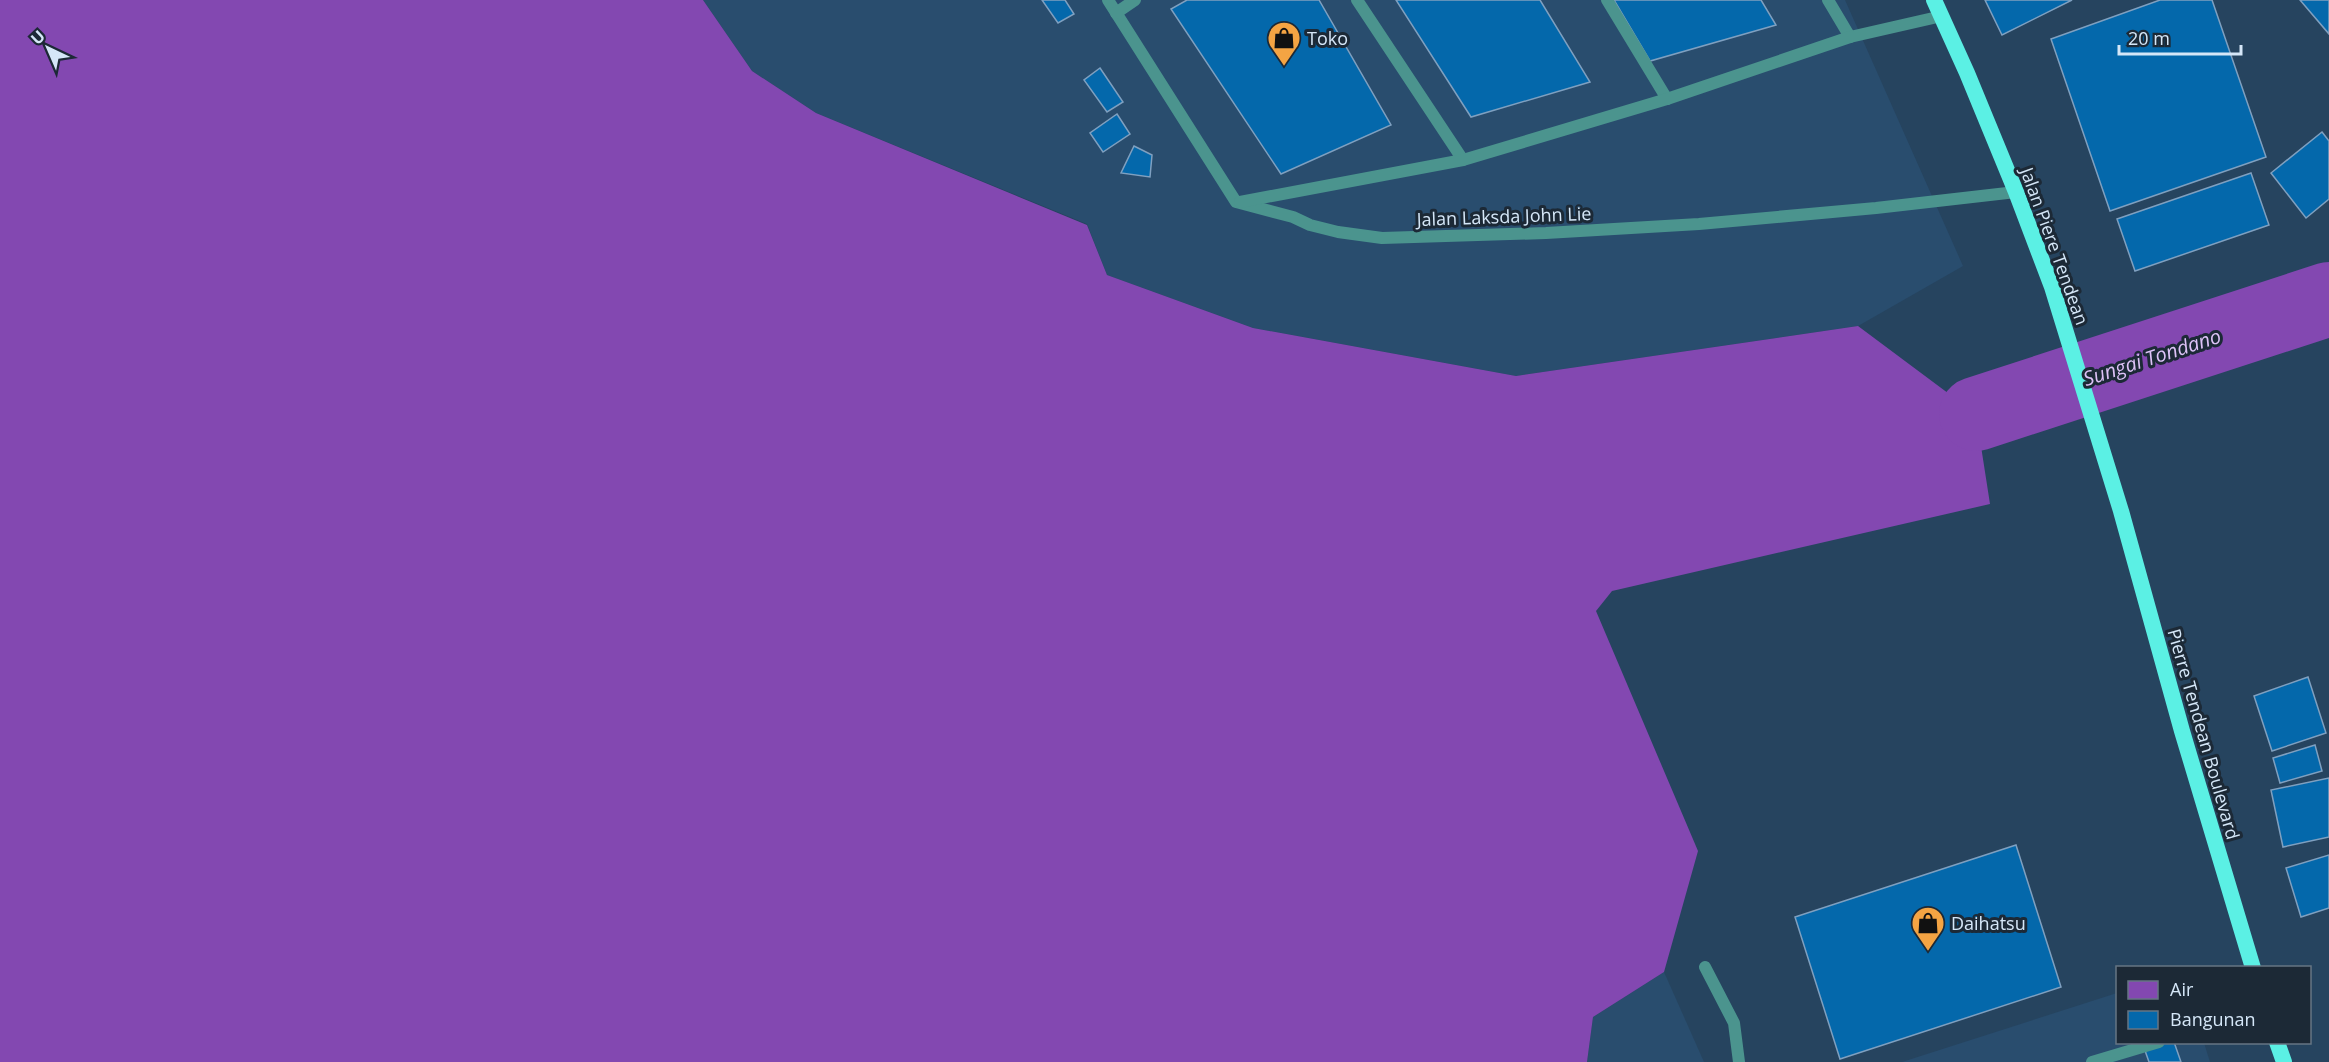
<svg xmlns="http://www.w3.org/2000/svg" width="2329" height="1062" font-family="'Open Sans',sans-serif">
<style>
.built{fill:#294d6e}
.water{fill:#8348b1}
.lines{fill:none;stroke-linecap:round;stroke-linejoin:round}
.river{stroke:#8348b1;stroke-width:74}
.building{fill:#0468ab;stroke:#7fa0c0;stroke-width:1.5}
.service{stroke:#4b948e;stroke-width:12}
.trunk{stroke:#5bf0e4;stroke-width:16}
.labels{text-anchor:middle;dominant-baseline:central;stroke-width:6;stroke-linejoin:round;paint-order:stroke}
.poi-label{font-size:18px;fill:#d5e7f8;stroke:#1c2936;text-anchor:start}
.street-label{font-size:18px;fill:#d5e7f8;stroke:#1c2936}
.water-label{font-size:20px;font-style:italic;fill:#ddc2f7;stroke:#1c2936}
</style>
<rect width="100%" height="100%" fill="#26445f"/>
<g class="built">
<path d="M703 0H1845L1963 266 1858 326 1516 376 1253 328 1107 275 1087 224 816 113 752 71Z"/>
<path d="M1664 972 1704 1062H1587L1593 1017Z"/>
<path d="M2117 993 2118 1042 2204 1043 2210 1062H1902Z"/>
</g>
<path class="water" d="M0 0H703L752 71 816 113 1087 225 1107 275 1253 328 1516 376 1858 326 1976 414 1990 504 1612 591 1596 611 1698 851 1664 972 1593 1017 1587 1062H0Z"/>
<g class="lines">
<path class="river" d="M1976 414 2329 299"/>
</g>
<g class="building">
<path d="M1042 0H1065L1074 14 1058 23Z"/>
<path d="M1187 0H1319L1391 125 1281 174 1171 9Z"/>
<path d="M1396 0H1540L1590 82 1471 117Z"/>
<path d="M1614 0H1761L1776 25 1650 61Z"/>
<path d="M1985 0H2072L2002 35Z"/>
<path d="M2160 0H2212L2266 157 2110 211 2051 39Z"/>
<path d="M2300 0H2329V34Z"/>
<path d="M1100 68 1123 102 1107 112 1084 80Z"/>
<path d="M1117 114 1130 134 1103 152 1090 133Z"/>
<path d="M2322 132 2329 141V199L2306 218 2271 173Z"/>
<path d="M1134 146 1152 155 1150 177 1121 173Z"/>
<path d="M2251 173 2269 225 2135 271 2117 219Z"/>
<path d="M2308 677 2326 733 2272 751 2254 696Z"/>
<path d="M2315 745 2322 771 2280 783 2273 758Z"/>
<path d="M2329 778V837L2283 847 2271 790Z"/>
<path d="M2016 845 2061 987 1840 1059 1795 917Z"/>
<path d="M2329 855V908L2301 917 2286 868Z"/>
<path d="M2142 1042H2174L2181 1062H2149Z"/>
</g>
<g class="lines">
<g class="service">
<path d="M1108 0 1236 202 1293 217 1310 225 1338 232 1382 238 1546 233 1699 224 1876 208 2016 192"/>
<path d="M1357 0 1463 160"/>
<path d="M1607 0 1667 99"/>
<path d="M1828 0 1850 37"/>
<path d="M1116 13 1135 0"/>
<path d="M1240 202 1463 160 1667 99 1850 37 1942 16"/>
<path d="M1705 967 1734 1023 1739 1062"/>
<path d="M2092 1062 2159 1042"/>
</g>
<g class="trunk">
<path d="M1934 0 1967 73 2016 192 2052 287 2121 511 2182 731 2253 968"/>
<path d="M2277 1042 2284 1062"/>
</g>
</g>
<defs>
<g id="shop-pin" transform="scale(1.725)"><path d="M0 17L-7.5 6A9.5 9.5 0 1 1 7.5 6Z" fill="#f4a443" stroke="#1c2936"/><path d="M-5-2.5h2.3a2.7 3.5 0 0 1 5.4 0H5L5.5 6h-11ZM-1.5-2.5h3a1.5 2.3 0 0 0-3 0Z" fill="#111"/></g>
</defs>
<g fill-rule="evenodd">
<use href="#shop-pin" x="1284" y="38"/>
<use href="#shop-pin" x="1928" y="923"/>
</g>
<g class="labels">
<g class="poi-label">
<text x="1307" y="38">Toko</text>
<text x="1951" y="923">Daihatsu</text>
</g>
<g class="street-label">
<text transform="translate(1504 216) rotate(-2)">Jalan Laksda John Lie</text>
<text transform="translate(2055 246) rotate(70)">Jalan Piere Tendean</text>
<text transform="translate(2204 734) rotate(74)">Pierre Tendean Boulevard</text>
</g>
<g class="water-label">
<text transform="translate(2152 357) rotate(-18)">Sungai Tondano</text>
</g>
</g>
<rect x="2116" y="966" width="195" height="78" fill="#1c2936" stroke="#667584" stroke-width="1.5"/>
<rect x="2128" y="981" width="30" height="18" fill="#8348b1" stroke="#667584" stroke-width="1.5"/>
<text x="2170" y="996" font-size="18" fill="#d5e7f8">Air</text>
<rect x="2128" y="1011" width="30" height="18" fill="#0468ab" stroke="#667584" stroke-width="1.5"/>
<text x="2170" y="1026" font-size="18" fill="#d5e7f8">Bangunan</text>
<g transform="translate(48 48) rotate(316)" stroke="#1c2936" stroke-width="4.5" paint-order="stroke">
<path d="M0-4.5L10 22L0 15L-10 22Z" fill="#d5e7f8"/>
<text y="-9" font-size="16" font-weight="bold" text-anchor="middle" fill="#d5e7f8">U</text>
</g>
<path d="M2119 45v9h122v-9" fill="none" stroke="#d5e7f8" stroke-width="3"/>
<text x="2128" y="45" font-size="18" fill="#d5e7f8" stroke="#1c2936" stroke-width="4.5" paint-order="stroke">20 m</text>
</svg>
